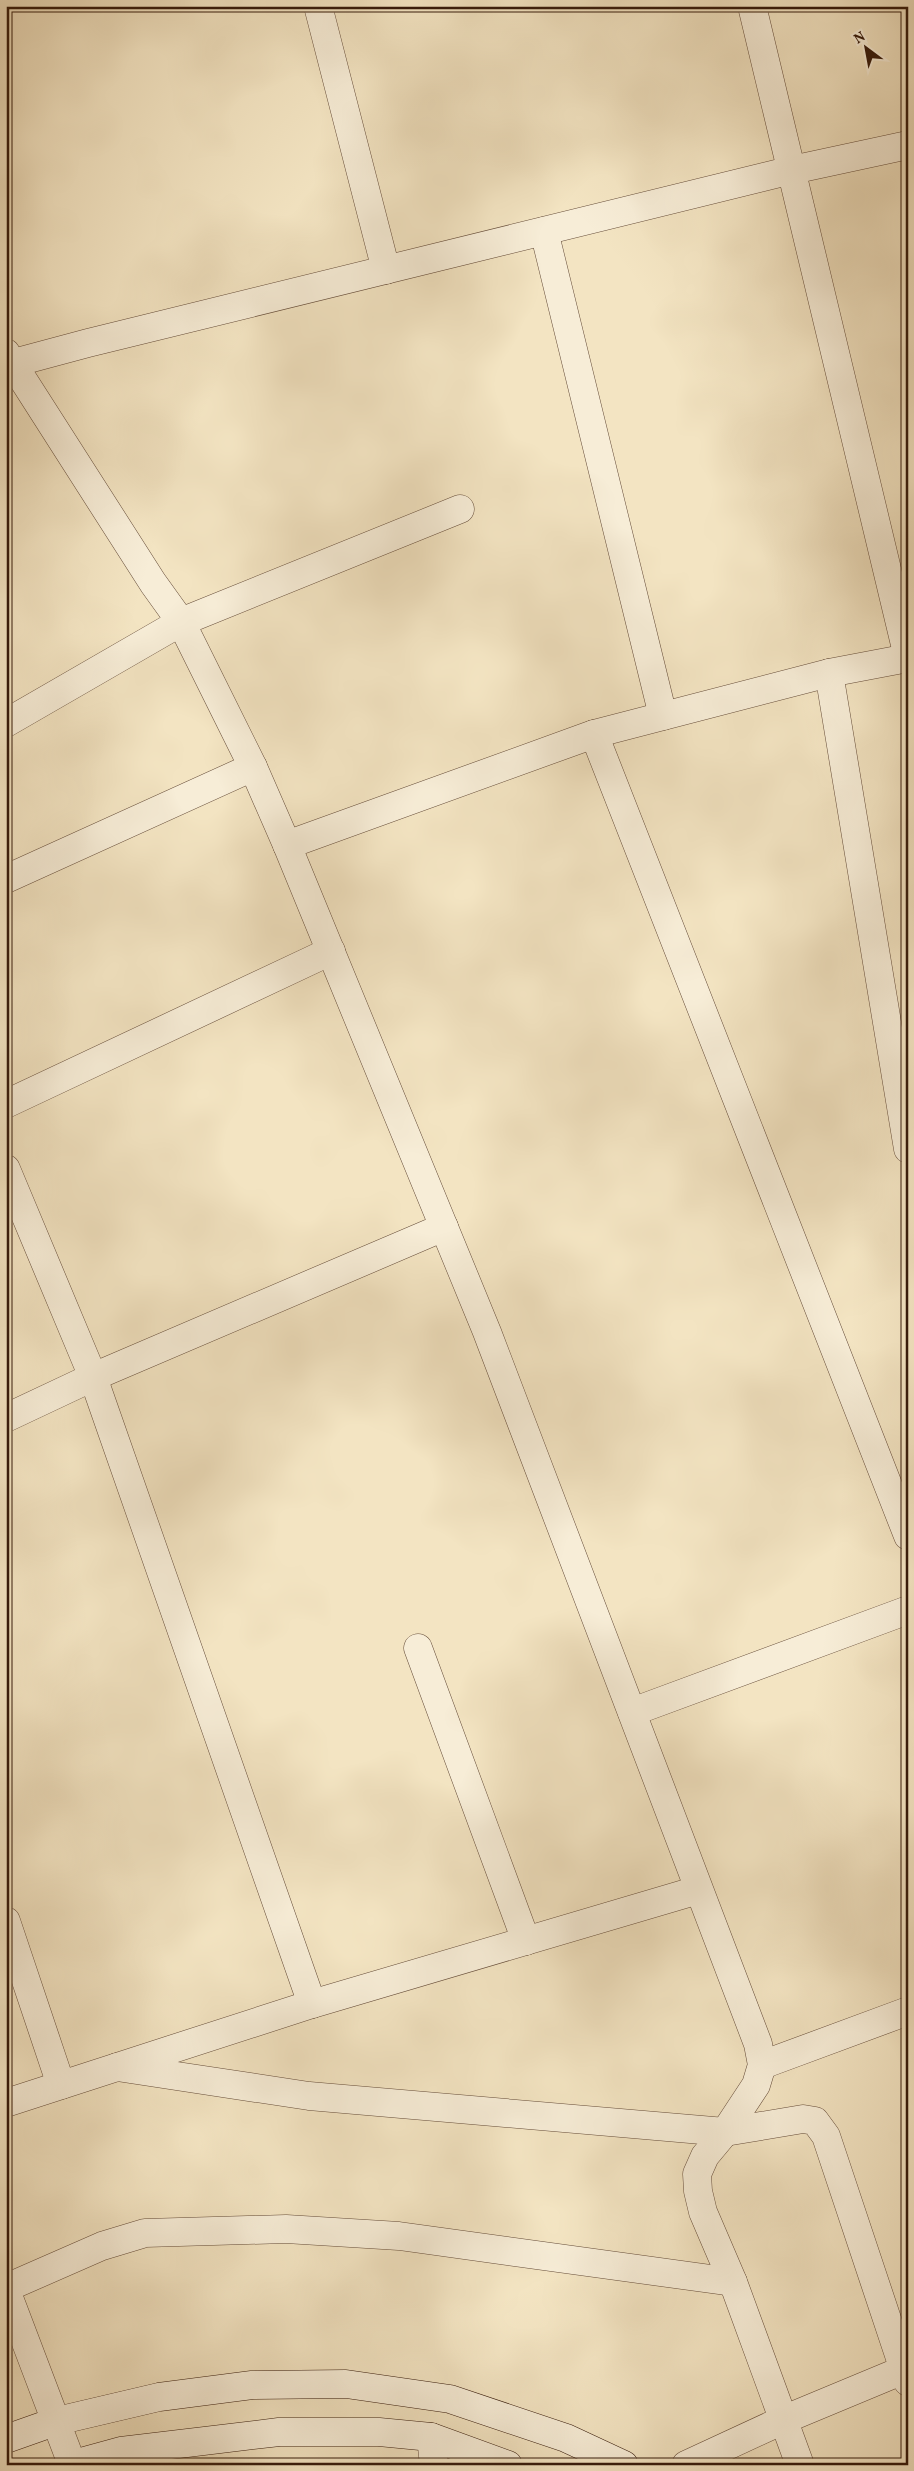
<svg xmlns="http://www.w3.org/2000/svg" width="914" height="2471" font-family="Vollkorn,serif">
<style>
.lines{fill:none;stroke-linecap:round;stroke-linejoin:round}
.street-casing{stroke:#654c39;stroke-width:29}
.secondary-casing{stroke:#361a0b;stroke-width:29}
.street{stroke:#f7edd7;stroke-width:28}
.secondary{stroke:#f7edd7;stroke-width:28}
</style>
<rect width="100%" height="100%" fill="#f3e4c2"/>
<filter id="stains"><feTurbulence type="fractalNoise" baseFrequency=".004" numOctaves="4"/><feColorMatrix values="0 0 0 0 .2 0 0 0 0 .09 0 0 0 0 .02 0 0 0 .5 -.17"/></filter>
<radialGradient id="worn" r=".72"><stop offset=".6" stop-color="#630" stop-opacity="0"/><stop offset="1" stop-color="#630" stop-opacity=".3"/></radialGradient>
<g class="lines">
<g class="street-casing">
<g id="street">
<path d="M318 6 386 270"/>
<path d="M752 6 908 657"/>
<path d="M544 231 663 716"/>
<path d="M6 353 153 583 181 622 253 767 287 845 487 1332 758 2044 762 2065 756 2085 725 2132 705 2156 697 2174 698 2191 703 2212 733 2282 800 2465"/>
<path d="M6 365 88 343 792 170 908 145"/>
<path d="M829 673 908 1149"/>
<path d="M6 723 181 622 460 509"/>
<path d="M594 734 908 1536"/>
<path d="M287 845 594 734 829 673 908 658"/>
<path d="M6 879 253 767"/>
<path d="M6 1104 331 951"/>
<path d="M6 1169 93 1377 312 2004"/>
<path d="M6 1418 93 1377 444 1227"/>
<path d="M418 1648 526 1941"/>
<path d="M632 1712 908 1610"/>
<path d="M6 1921 61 2085"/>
<path d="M762 2065 908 2011"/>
<path d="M117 2067 309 2096 725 2132 803 2119 815 2121 826 2136 908 2382"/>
<path d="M6 2103 312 2004 698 1890"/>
<path d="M6 2288 102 2246 145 2233 286 2229 399 2236 733 2282"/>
<path d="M6 2290 72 2464"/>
<path d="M431 2437 434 2465"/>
<path d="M686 2465 783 2420 908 2368"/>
</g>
</g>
<g class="secondary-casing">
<g id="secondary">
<path d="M6 2439 57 2421 159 2397 252 2385 346 2384 450 2399 566 2438 624 2465"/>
<path d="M70 2465 121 2451 279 2432H379L431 2437 508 2465"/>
</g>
</g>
<use href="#street" class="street"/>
<use href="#secondary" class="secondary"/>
</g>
<rect width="914" height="2471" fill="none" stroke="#f3e4c2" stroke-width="25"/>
<rect x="8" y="8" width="899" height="2456" fill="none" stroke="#361a0b" stroke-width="2.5"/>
<rect x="12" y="12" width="889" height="2446" fill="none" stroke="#361a0b"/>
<g transform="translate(866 48) rotate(328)" stroke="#f7edd7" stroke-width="4" paint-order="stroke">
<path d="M0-4L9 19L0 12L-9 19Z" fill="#361a0b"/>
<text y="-8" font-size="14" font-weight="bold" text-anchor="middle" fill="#361a0b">N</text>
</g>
<rect width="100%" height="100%" filter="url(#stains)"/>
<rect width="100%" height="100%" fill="url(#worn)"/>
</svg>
